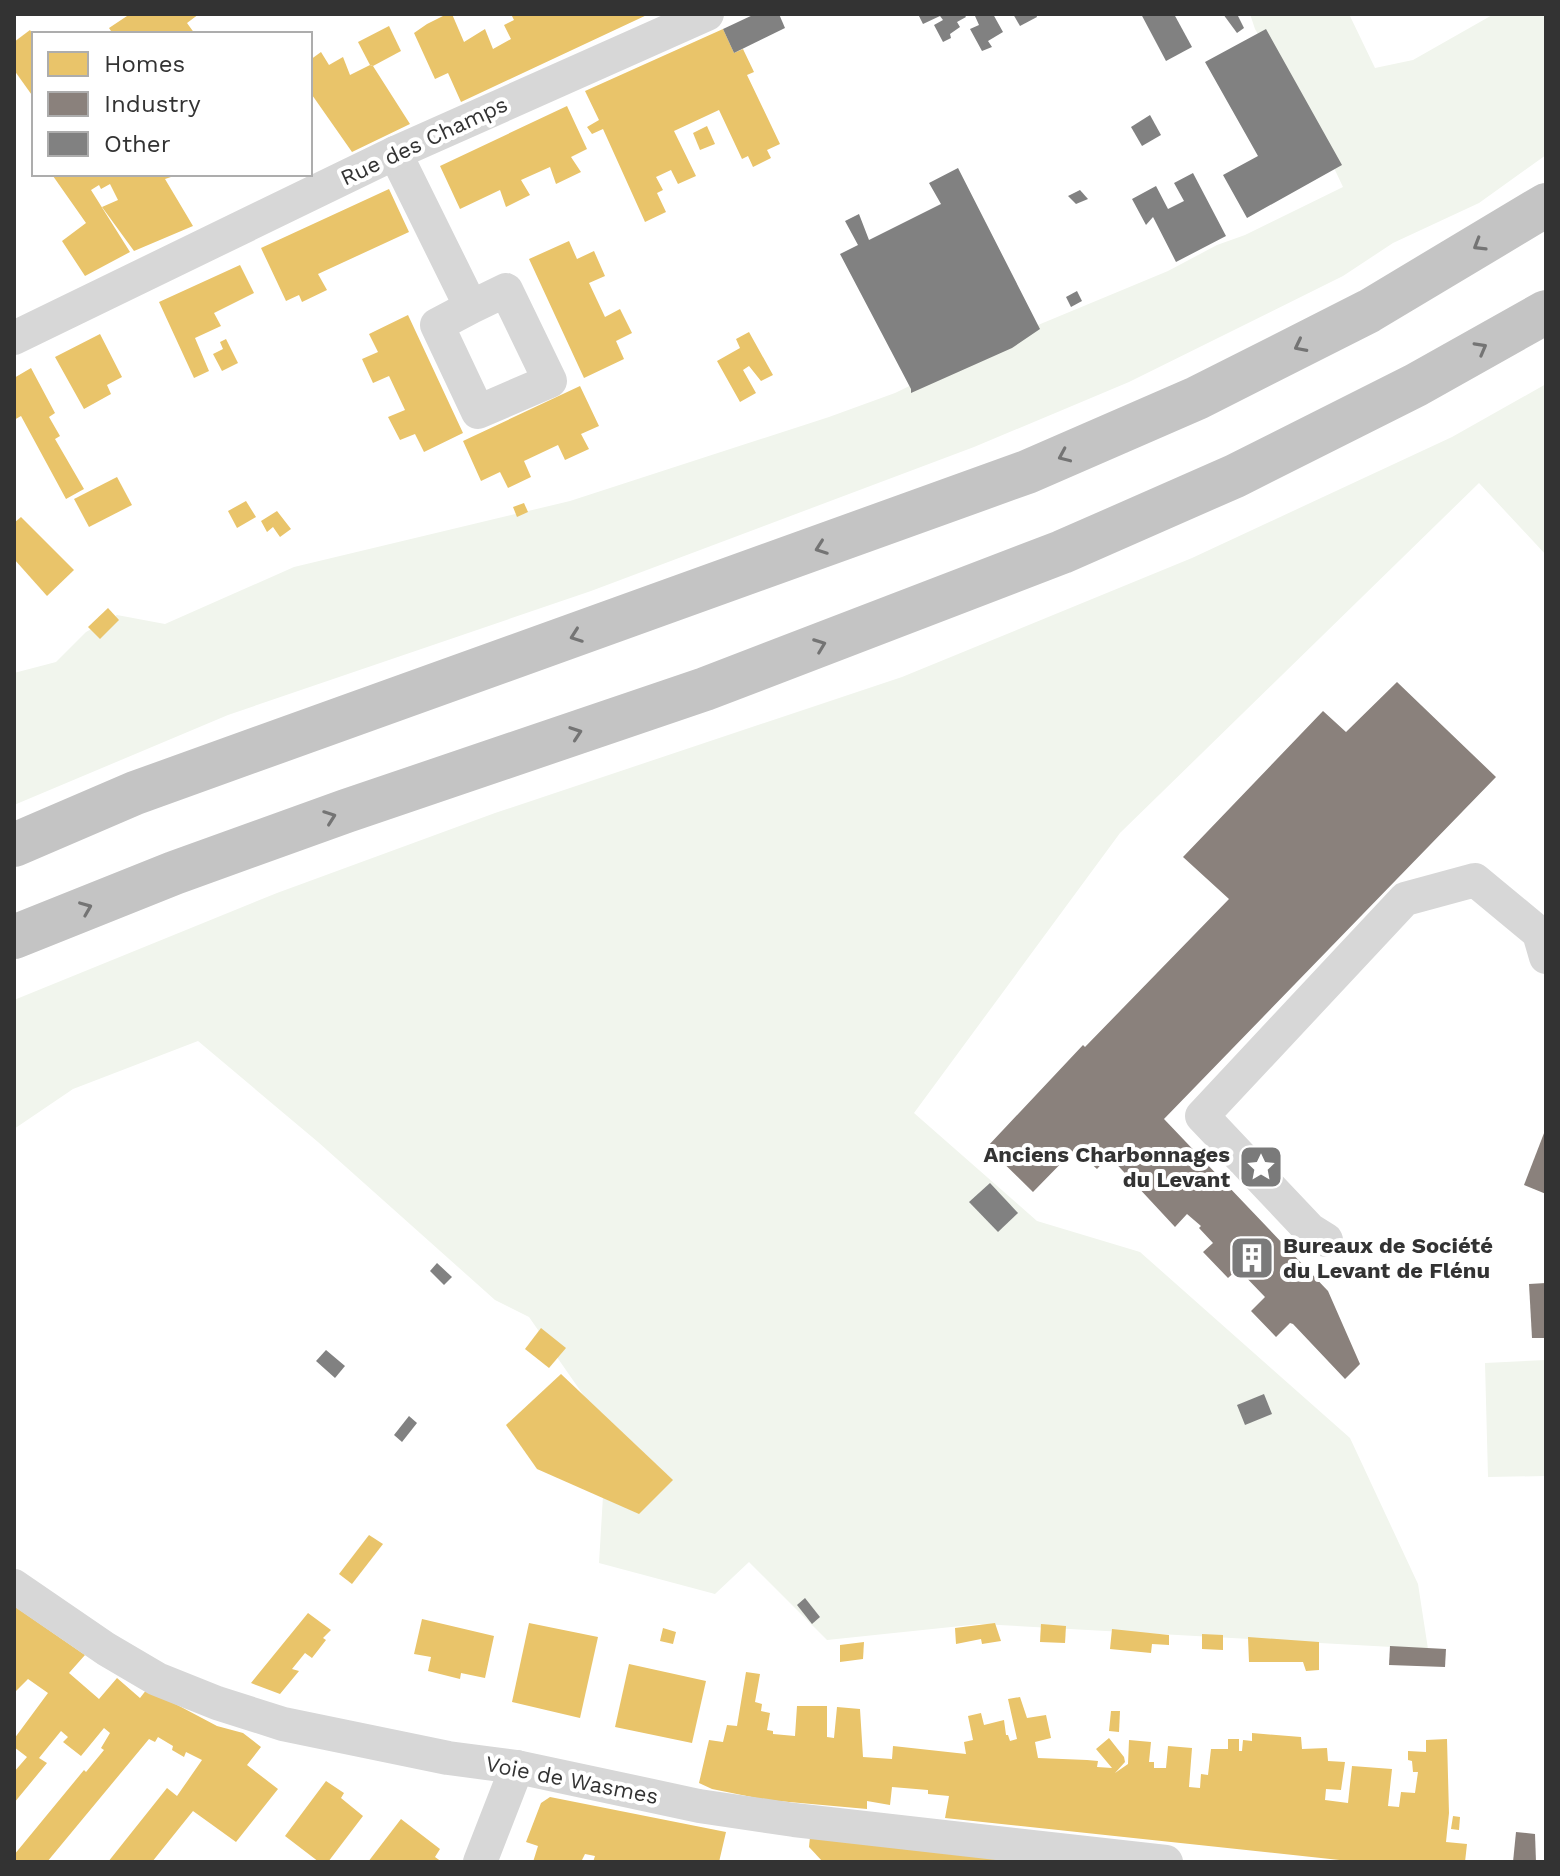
<svg xmlns="http://www.w3.org/2000/svg" width="1560" height="1876" font-family="'Work Sans',sans-serif">
<style>
.green{fill:#f1f5ed}
.homes{fill:#e9c46a}
.industry{fill:#8a817c}
.building{fill:#818181}
.lines{fill:none;stroke-linecap:round;stroke-linejoin:round}
.minor{stroke:#d7d7d7;stroke-width:34}
.motorway{stroke:#c4c4c4;stroke-width:44}
.oneway{stroke:#747474}
.labels{text-anchor:middle;dominant-baseline:central;stroke-width:8;stroke-linejoin:round;paint-order:stroke}
.street-label{font-size:22px;fill:#333;stroke:#fff}
.poi-label{font-size:22px;font-weight:bold;fill:#333;stroke:#fff;text-anchor:end}
</style>
<rect width="100%" height="100%" fill="#fff"/>
<g class="green">
<path d="M1250 14H1349L1375 68 1413 60 1494 14H1546V155L1479 203 1393 243 1343 276 1129 382 974 447 591 591 228 715 14 805V673L56 662 86 632 117 615 165 624 294 567 570 501 829 417 895 393 1026 330 1168 271 1217 245 1245 235 1343 187 1317 132 1255 29Z"/>
<path d="M1546 384V555L1479 483 1120 833 914 1113 1037 1221 1140 1252 1350 1438 1418 1584 1428 1649 980 1624 827 1640 749 1562 715 1594 599 1563 607 1429 529 1317 495 1300 318 1142 198 1041 73 1089 14 1129V1000L277 893 495 813 902 677 1192 558 1452 437Z"/>
<path d="M1546 1360V1476L1488 1477 1485 1363Z"/>
</g>
<g class="homes">
<path d="M130 14H199L187 23 195 34H113L109 28Z"/>
<path d="M447 14H452L464 42 485 29 493 49 511 39 504 25 514 20 511 14H649L461 102 448 73 435 79 414 33 427 24Z"/>
<path d="M389 26 401 51 373 66 370 65 358 42Z"/>
<path d="M723 29 734 53 743 49 754 72 747 75 780 144 767 150 771 158 753 167 748 156 742 159 719 110 674 131 696 176 678 184 671 170 656 177 663 190 657 193 666 212 645 222 603 129 592 134 587 127 599 120 585 91Z"/>
<path d="M30 30 34 36V98L14 70V42Z"/>
<path d="M321 52 329 65 343 57 350 75 370 65 373 66 410 124 352 152 310 92V60Z"/>
<path d="M567 106 587 149 571 157 581 172 556 184 550 167 521 180 530 195 506 207 500 190 460 209 440 166Z"/>
<path d="M707 126 715 144 700 150 693 133Z"/>
<path d="M55 174H170L171 177 165 179 193 226 134 251 102 207 118 200 110 184 101 189 99 185 91 190 130 252 85 276 62 241 86 223 53 176Z"/>
<path d="M389 189 409 232 318 274 327 290 302 302 299 295 286 301 261 248Z"/>
<path d="M569 241 577 259 594 251 605 276 589 283 605 317 620 309 632 333 616 341 624 359 584 378 529 259Z"/>
<path d="M240 265 254 293 214 313 221 326 195 338 209 371 194 378 159 302Z"/>
<path d="M408 315 463 433 424 452 415 434 400 440 388 417 405 410 389 376 373 383 362 359 378 352 369 334Z"/>
<path d="M749 332 773 375 761 381 749 366 743 370 756 393 740 402 717 361 740 348 736 339Z"/>
<path d="M100 334 122 377 107 385 111 394 84 409 55 357Z"/>
<path d="M226 339 238 363 222 371 213 354 223 349 220 342Z"/>
<path d="M31 368 55 413 49 417 60 436 55 439 84 489 66 499 21 416 14 420V378Z"/>
<path d="M580 386 599 426 581 434 589 449 565 460 558 445 524 461 531 477 508 488 500 472 481 481 463 441Z"/>
<path d="M117 477 132 505 89 527 74 499Z"/>
<path d="M246 501 256 517 237 528 228 511Z"/>
<path d="M524 503 528 512 517 517 513 507Z"/>
<path d="M277 511 291 529 280 537 273 527 267 532 261 521Z"/>
<path d="M21 517 74 570 47 596 14 559V523Z"/>
<path d="M108 608 119 620 100 639 88 627Z"/>
<path d="M541 1328 566 1348 549 1368 525 1349Z"/>
<path d="M561 1374 673 1480 639 1514 537 1469 506 1425Z"/>
<path d="M369 1535 383 1544 352 1584 339 1574Z"/>
<path d="M14 1606 85 1655 69 1673 99 1699 117 1678 140 1698 147 1689 217 1726 243 1733 261 1747 247 1765 278 1789 236 1842 193 1811 152 1862H108L167 1788 177 1796 202 1760 186 1752 184 1757 172 1750 173 1746 158 1737 155 1742 149 1739 47 1862H14V1855L84 1770 86 1772 104 1750 101 1748 110 1733 104 1728 81 1756 63 1742 68 1737 61 1731 39 1758 47 1763 14 1803V1772L27 1757 14 1747V1739L48 1693 28 1679 14 1693Z"/>
<path d="M308 1613 331 1630 323 1638 326 1640 312 1658 305 1653 292 1669 299 1671 280 1694 251 1683Z"/>
<path d="M422 1619 494 1636 485 1678 461 1673 460 1679 428 1671 431 1657 414 1654Z"/>
<path d="M529 1623 598 1637 580 1718 512 1702Z"/>
<path d="M995 1623 1001 1641 982 1644 981 1639 956 1644 955 1628Z"/>
<path d="M1041 1624 1066 1626 1065 1643 1040 1642Z"/>
<path d="M663 1628 676 1632 673 1644 660 1641Z"/>
<path d="M1112 1629 1169 1635V1645L1152 1644 1151 1653 1110 1649Z"/>
<path d="M1202 1634 1223 1635V1650L1202 1649Z"/>
<path d="M1248 1637 1319 1642V1670L1306 1671 1303 1662H1249Z"/>
<path d="M864 1642 863 1659 840 1662V1645Z"/>
<path d="M629 1664 706 1681 692 1743 615 1727Z"/>
<path d="M746 1672 760 1674 755 1702 762 1704 761 1711 770 1713 767 1730 773 1731V1734L795 1736 797 1706H827V1737L834 1738 837 1707 860 1709 863 1757 892 1759 893 1746 966 1754 964 1742 973 1740 968 1716 981 1713 984 1725 1004 1720 1006 1735H1008L1010 1741 1017 1739 1008 1699 1020 1697 1027 1718 1046 1715 1051 1738 1035 1742 1038 1758 1087 1760 1098 1761 1097 1767 1112 1768 1096 1749 1109 1738 1124 1757 1125 1762 1115 1773 1128 1764 1129 1740 1151 1742 1149 1762H1154V1768H1166L1168 1746 1192 1748 1189 1787 1200 1788 1201 1774 1208 1775 1211 1749H1228V1739H1239V1751H1242L1243 1740 1252 1741V1733L1301 1737 1302 1749 1327 1748 1328 1761 1345 1762 1341 1790 1326 1789 1325 1800 1348 1803 1352 1766 1392 1769 1388 1806 1399 1807 1401 1792 1415 1793 1418 1772H1413L1412 1761 1408 1760V1751L1426 1752V1740L1447 1739 1449 1813 1446 1842 1467 1844 1465 1862H1358L945 1818 949 1796 928 1794V1790L892 1787 890 1805 867 1801V1809L767 1800 712 1789 699 1783 709 1740 723 1742 727 1725 737 1726Z"/>
<path d="M1111 1711H1120L1119 1732 1109 1731Z"/>
<path d="M326 1781 344 1793 341 1798 363 1816 328 1862H319L285 1836Z"/>
<path d="M550 1797 726 1832 719 1862H593L595 1856 585 1854 581 1862H533L538 1846 526 1842 541 1803Z"/>
<path d="M1453 1816 1460 1817 1459 1830 1451 1829Z"/>
<path d="M401 1819 440 1849 435 1857 442 1862H368Z"/>
<path d="M810 1837 1027 1862H823L809 1847Z"/>
</g>
<g class="industry">
<path d="M1397 682 1496 777 1164 1119 1328 1291 1360 1364 1345 1379 1293 1324 1290 1323 1276 1337 1251 1311 1265 1297 1238 1269 1228 1278 1203 1252 1213 1243 1199 1228 1201 1226 1187 1214 1175 1227 1109 1156 1097 1169 1075 1149 1033 1192 987 1147 1083 1045 1085 1047 1229 899 1183 857 1323 711 1346 732Z"/>
<path d="M1546 1128V1194L1524 1185Z"/>
<path d="M1546 1283V1338H1532L1529 1284Z"/>
<path d="M1390 1646 1446 1649 1445 1667 1389 1665Z"/>
<path d="M1516 1832 1535 1834 1536 1862H1513Z"/>
</g>
<g class="building">
<path d="M755 14H779L785 28 734 53 723 29Z"/>
<path d="M918 14H964L966 17 957 22 960 27 950 34 951 38 943 42 934 25 943 20 940 16 923 24Z"/>
<path d="M981 14H993L1003 32 988 41 992 47 982 51 970 29 979 25 975 16Z"/>
<path d="M1013 14H1036L1037 17 1020 26Z"/>
<path d="M1141 14H1174L1192 47 1166 61Z"/>
<path d="M1223 14H1237L1244 28 1237 33Z"/>
<path d="M1266 29 1342 165 1247 218 1223 175 1258 156 1205 62Z"/>
<path d="M1150 115 1161 135 1142 146 1131 127Z"/>
<path d="M958 168 1040 329 1012 348 911 393V389L840 254 858 245 845 221 859 214 869 240 941 204 929 183Z"/>
<path d="M1193 173 1226 236 1176 262 1153 217 1146 225 1132 199 1156 186 1168 209 1184 201 1174 183Z"/>
<path d="M1080 190 1088 199 1076 204 1068 196Z"/>
<path d="M1077 291 1082 301 1071 307 1066 297Z"/>
<path d="M990 1183 1018 1213 998 1232 969 1202Z"/>
<path d="M437 1263 452 1277 444 1285 430 1271Z"/>
<path d="M326 1350 345 1366 335 1378 316 1361Z"/>
<path d="M1264 1394 1272 1414 1245 1425 1237 1405Z"/>
<path d="M409 1416 417 1423 402 1442 394 1435Z"/>
<path d="M805 1598 820 1617 812 1624 797 1605Z"/>
</g>
<g class="lines">
<g class="minor">
<path d="M395 153 471 307 437 325 478 412 550 381 506 290 471 307"/>
<path d="M14 338 395 153 707 14"/>
<path d="M1326 1240 1310 1230 1202 1116 1405 899 1475 880 1539 933 1546 957"/>
<path d="M14 1586 106 1649 157 1679 217 1703 283 1724 448 1758 517 1767 699 1806 794 1820 1166 1862"/>
<path d="M480 1862 517 1767"/>
</g>
<g class="motorway">
<path d="M14 845 135 793 1027 472 1197 398 1369 311 1546 205"/>
<path d="M14 937 174 873 346 811 705 689 1062 552 1235 476 1416 385 1546 312"/>
</g>
</g>
<defs><path id="oneway-chevron" d="M-2-3.5L2.5 0L-2 3.5" fill="none" stroke-width="1.6" stroke-linecap="round" stroke-linejoin="round" transform="scale(2)"/></defs>
<g class="oneway">
<use href="#oneway-chevron" transform="translate(1479 245) rotate(149)"/>
<use href="#oneway-chevron" transform="translate(1300 346) rotate(153)"/>
<use href="#oneway-chevron" transform="translate(1481 348) rotate(-29)"/>
<use href="#oneway-chevron" transform="translate(1064 456) rotate(156)"/>
<use href="#oneway-chevron" transform="translate(821 548) rotate(160)"/>
<use href="#oneway-chevron" transform="translate(576 636) rotate(160)"/>
<use href="#oneway-chevron" transform="translate(820 645) rotate(-21)"/>
<use href="#oneway-chevron" transform="translate(576 733) rotate(-19)"/>
<use href="#oneway-chevron" transform="translate(330 817) rotate(-20)"/>
<use href="#oneway-chevron" transform="translate(86 908) rotate(-22)"/>
</g>
<defs>
<g id="sight-square" transform="scale(2.3)"><rect x="-9" y="-9" width="18" height="18" rx="4" fill="#7a7a7a" stroke="#fff"/><path d="M0-6L1.8-2.2L6-1.7L2.9 1.2L3.7 5.4L0 3.3L-3.7 5.4L-2.9 1.2L-6-1.7L-1.8-2.2Z" fill="#fff"/></g>
<g id="building-square" transform="scale(2.3)"><rect x="-9" y="-9" width="18" height="18" rx="4" fill="#7a7a7a" stroke="#fff"/><path d="M-4-6H4V6H1V3H-1V6H-4ZM-2.5-4.3h1.7v1.8h-1.7ZM.8-4.3h1.7v1.8H.8ZM-2.5-1h1.7V.8h-1.7ZM.8-1h1.7V.8H.8Z" fill="#fff"/></g>
</defs>
<g fill-rule="evenodd">
<use href="#sight-square" x="1261" y="1167"/>
<use href="#building-square" x="1252" y="1258"/>
</g>
<g class="labels">
<g class="street-label">
<text transform="translate(424 141) rotate(-25)">Rue des Champs</text>
<text transform="translate(572 1780) rotate(11)">Voie de Wasmes</text>
</g>
<g class="poi-label">
<text x="1230" y="1154">Anciens Charbonnages<tspan x="1230" dy="25">du Levant</tspan></text>
<text x="1283" y="1245" text-anchor="start">Bureaux de Société<tspan x="1283" dy="25">du Levant de Flénu</tspan></text>
</g>
</g>
<rect width="1560" height="1876" fill="none" stroke="#333333" stroke-width="32"/>
<rect x="32" y="32" width="280" height="144" fill="#ffffff" stroke="#adadad" stroke-width="2"/>
<rect x="48" y="52" width="40" height="24" fill="#e9c46a" stroke="#adadad" stroke-width="2"/>
<text x="104" y="72" font-size="24" fill="#333333">Homes</text>
<rect x="48" y="92" width="40" height="24" fill="#8a817c" stroke="#adadad" stroke-width="2"/>
<text x="104" y="112" font-size="24" fill="#333333">Industry</text>
<rect x="48" y="132" width="40" height="24" fill="#818181" stroke="#adadad" stroke-width="2"/>
<text x="104" y="152" font-size="24" fill="#333333">Other</text>
</svg>
